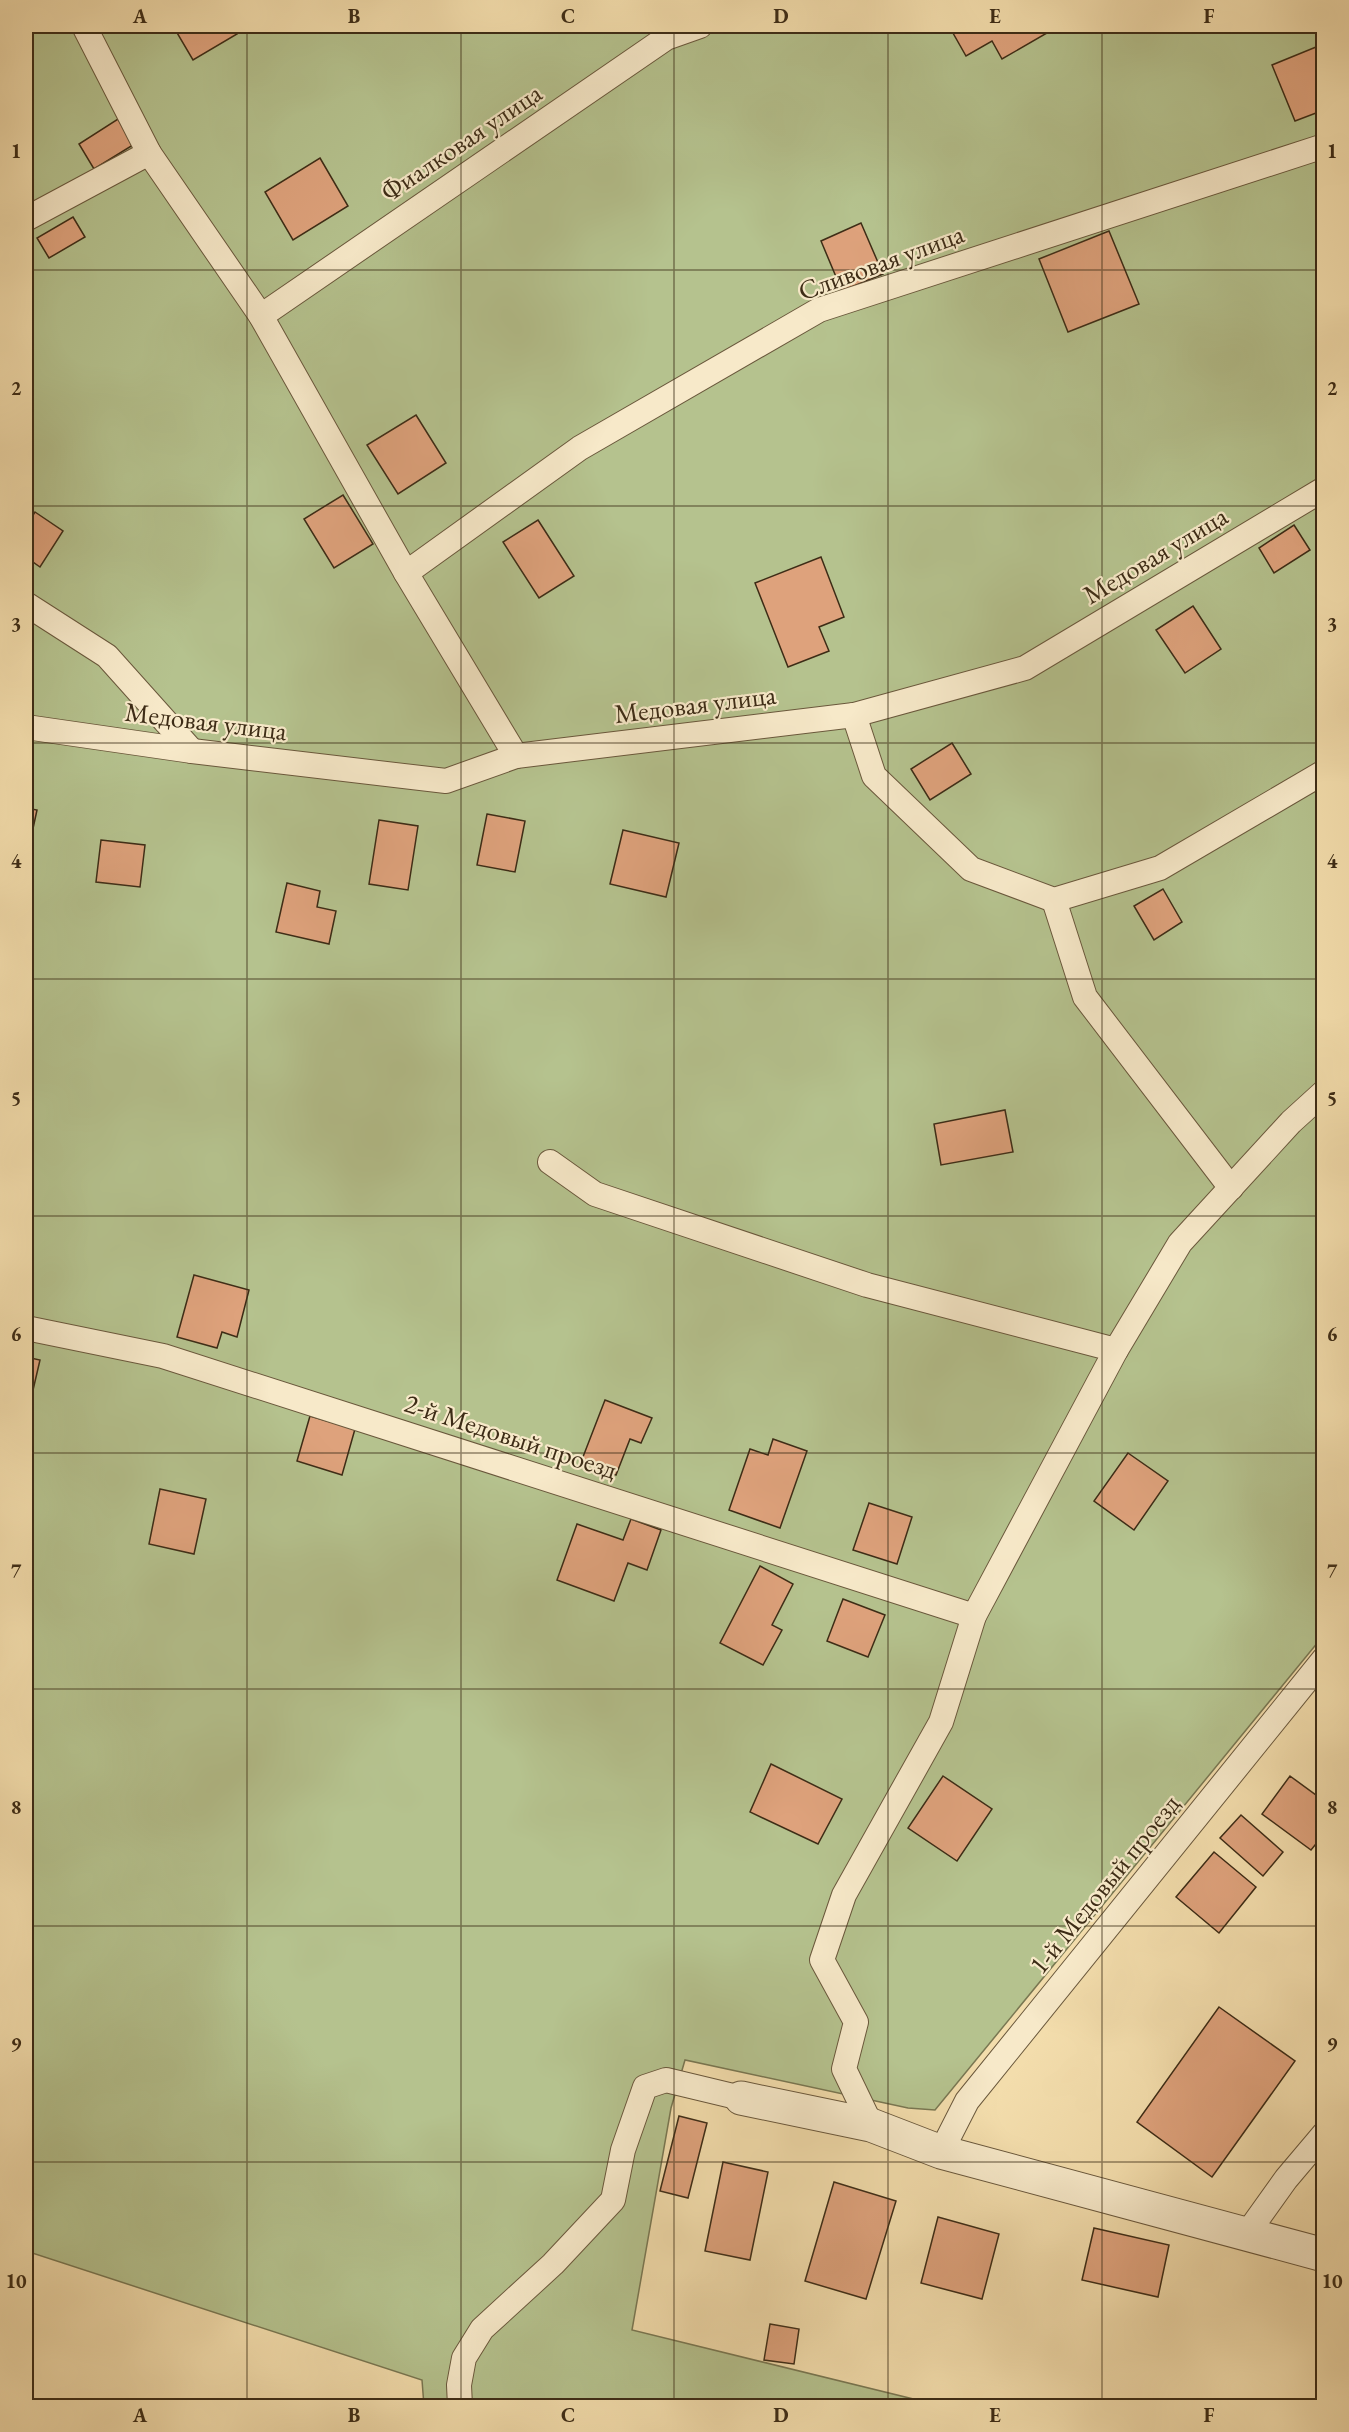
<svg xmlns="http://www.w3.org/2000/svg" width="1349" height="2432" font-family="'EB Garamond',serif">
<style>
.green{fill:#b5c28e;stroke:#797752;stroke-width:1.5}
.building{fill:#dea27c;stroke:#3d2c16;stroke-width:1.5}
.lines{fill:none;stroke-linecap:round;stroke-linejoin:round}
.service-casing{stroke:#6a583c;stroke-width:26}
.minor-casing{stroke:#6a583c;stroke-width:35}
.service{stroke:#f7e9c9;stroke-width:24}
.minor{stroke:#f7e9c9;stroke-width:33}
.grid{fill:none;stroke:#3d2c16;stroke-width:1.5;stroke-opacity:0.55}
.labels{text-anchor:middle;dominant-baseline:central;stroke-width:4.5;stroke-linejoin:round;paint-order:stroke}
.street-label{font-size:27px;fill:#3d2c16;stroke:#f7e9c9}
.neatline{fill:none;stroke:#3d2c16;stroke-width:2}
.grid-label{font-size:20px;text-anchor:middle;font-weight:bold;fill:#3d2c16}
</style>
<rect width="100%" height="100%" fill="#f3ddac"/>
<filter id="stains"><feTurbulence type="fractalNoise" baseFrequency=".00333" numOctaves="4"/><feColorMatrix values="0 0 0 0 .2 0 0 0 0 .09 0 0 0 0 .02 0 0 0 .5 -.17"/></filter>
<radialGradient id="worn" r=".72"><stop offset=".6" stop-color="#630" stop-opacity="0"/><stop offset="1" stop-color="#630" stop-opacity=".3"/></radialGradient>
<path class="green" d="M26 26H1323V1636L935 2110 908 2108 685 2060 671 2108 632 2330 942 2406H424L422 2380 26 2251Z"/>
<g class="building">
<path d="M173 26H232L237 34 193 60Z"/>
<path d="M949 26H1043L1047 33 1002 59 992 41 966 56Z"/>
<path d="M1316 47 1324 65V110L1295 121 1272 65Z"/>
<path d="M118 119 133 145 94 169 79 144Z"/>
<path d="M320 158 348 206 293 240 265 192Z"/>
<path d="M73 217 85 237 49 258 37 238Z"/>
<path d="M861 223 883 274 842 291 821 241Z"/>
<path d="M1109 231 1139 304 1068 332 1039 259Z"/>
<path d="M416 415 446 463 398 494 367 445Z"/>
<path d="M343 495 373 544 334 568 304 519Z"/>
<path d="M35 512 63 531 40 567 26 557V526Z"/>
<path d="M538 520 574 576 539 598 503 542Z"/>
<path d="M1294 525 1310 550 1274 573 1259 548Z"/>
<path d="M821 557 844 617 819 627 829 651 788 667 755 583Z"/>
<path d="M1193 606 1221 649 1185 673 1156 630Z"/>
<path d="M952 743 971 774 930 800 911 769Z"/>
<path d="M26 808 37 810 29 847 26 846Z"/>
<path d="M487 814 525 821 515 872 477 865Z"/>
<path d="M379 820 418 826 408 890 369 884Z"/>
<path d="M623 830 679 843 666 897 610 884Z"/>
<path d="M101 840 145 845 140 887 96 882Z"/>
<path d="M287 883 320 891 317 907 336 911 329 944 276 932Z"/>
<path d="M1163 889 1182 922 1154 940 1134 906Z"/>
<path d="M1005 1110 1013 1152 941 1165 934 1124Z"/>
<path d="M194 1275 249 1290 237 1337 222 1332 217 1348 177 1337Z"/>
<path d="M26 1357 40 1360 30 1403 26 1402Z"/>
<path d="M605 1400 652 1418 641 1443 630 1439 616 1475 581 1462Z"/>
<path d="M310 1416 355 1429 342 1475 297 1461Z"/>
<path d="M773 1439 807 1451 780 1528 729 1510 750 1449 768 1455Z"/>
<path d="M1128 1453 1168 1481 1134 1530 1094 1501Z"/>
<path d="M160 1489 206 1499 194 1554 149 1544Z"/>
<path d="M869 1503 912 1517 897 1564 853 1550Z"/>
<path d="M631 1519 661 1530 647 1570 628 1563 614 1601 557 1580 577 1524 623 1540Z"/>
<path d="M760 1566 793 1584 772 1625 782 1630 763 1665 720 1643Z"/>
<path d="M843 1599 885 1615 868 1657 827 1641Z"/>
<path d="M771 1764 842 1799 818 1844 750 1812Z"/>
<path d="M943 1776 992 1809 957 1861 908 1828Z"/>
<path d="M1290 1776 1324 1801V1834L1311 1850 1262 1814Z"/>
<path d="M1241 1815 1283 1852 1263 1876 1220 1838Z"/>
<path d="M1214 1852 1256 1887 1219 1933 1176 1897Z"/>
<path d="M1219 2007 1295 2061 1212 2177 1137 2122Z"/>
<path d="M679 2116 707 2123 688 2198 660 2191Z"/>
<path d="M723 2162 768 2172 750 2260 705 2251Z"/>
<path d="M834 2182 896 2201 866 2299 805 2281Z"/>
<path d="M938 2217 999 2234 982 2299 921 2283Z"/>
<path d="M1094 2228 1169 2245 1158 2297 1082 2280Z"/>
<path d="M770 2324 799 2329 794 2364 764 2360Z"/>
</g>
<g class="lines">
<g class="service-casing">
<g id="service">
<path d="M84 26 149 153 261 316 406 573 516 756"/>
<path d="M26 219 149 153"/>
<path d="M261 316 666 38 700 26"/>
<path d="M406 573 580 448 819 310 1324 146"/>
<path d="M26 604 107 656 192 751"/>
<path d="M854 715 874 776 971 869 1054 900 1160 868 1324 772"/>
<path d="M26 727 192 751 446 781 516 756 854 715 1025 668 1324 489"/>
<path d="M1054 900 1085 997 1231 1188"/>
<path d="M550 1162 595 1194 867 1285 1116 1350"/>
<path d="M26 1328 163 1356 974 1616"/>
<path d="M871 2125 844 2069 856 2022 822 1960 844 1895 941 1722 974 1616 1116 1350 1180 1243 1291 1122 1324 1092"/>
<path d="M941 2152 967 2101 1324 1659"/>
<path d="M1246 2235 1286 2179 1324 2134"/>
<path d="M460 2406 459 2385 464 2358 482 2329 553 2264 613 2200 623 2150 645 2087 666 2080 741 2098"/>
</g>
</g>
<g class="minor-casing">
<path id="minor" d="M741 2098 871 2125 941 2152 1324 2255"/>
</g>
<use href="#service" class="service"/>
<use href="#minor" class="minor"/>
</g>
<path class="grid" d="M247 26V2406M461 26V2406M674 26V2406M888 26V2406M1102 26V2406M26 270H1324M26 506H1324M26 743H1324M26 979H1324M26 1216H1324M26 1453H1324M26 1689H1324M26 1926H1324M26 2162H1324"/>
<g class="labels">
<g class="street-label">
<text transform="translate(461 142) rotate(-34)">Фиалковая улица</text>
<text transform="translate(881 262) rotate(-20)">Сливовая улица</text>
<text transform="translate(1155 555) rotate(-31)">Медовая улица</text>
<text transform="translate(695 704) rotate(-7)">Медовая улица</text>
<text transform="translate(206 721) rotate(7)">Медовая улица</text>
<text transform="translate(511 1436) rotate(18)">2-й Медовый проезд</text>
<text transform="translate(1104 1884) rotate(-51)">1-й Медовый проезд</text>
</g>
</g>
<rect width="1349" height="2432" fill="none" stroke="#f3ddac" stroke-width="66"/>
<rect x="33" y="33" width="1283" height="2366" class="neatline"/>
<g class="grid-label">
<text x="140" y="23">A</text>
<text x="354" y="23">B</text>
<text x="568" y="23">C</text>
<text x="781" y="23">D</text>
<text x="995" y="23">E</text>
<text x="1209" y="23">F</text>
<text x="16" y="158">1</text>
<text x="1332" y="158">1</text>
<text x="16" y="395">2</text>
<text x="1332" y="395">2</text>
<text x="16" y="631">3</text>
<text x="1332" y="631">3</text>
<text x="16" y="868">4</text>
<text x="1332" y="868">4</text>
<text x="16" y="1105">5</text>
<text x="1332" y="1105">5</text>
<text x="16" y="1341">6</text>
<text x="1332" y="1341">6</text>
<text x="16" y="1578">7</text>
<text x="1332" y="1578">7</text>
<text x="16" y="1814">8</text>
<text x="1332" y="1814">8</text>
<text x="16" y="2051">9</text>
<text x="1332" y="2051">9</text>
<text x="16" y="2288">10</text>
<text x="1332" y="2288">10</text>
<text x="140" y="2422">A</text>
<text x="354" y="2422">B</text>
<text x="568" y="2422">C</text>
<text x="781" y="2422">D</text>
<text x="995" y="2422">E</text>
<text x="1209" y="2422">F</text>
</g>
<rect width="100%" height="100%" filter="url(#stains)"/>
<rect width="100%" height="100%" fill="url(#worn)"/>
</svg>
